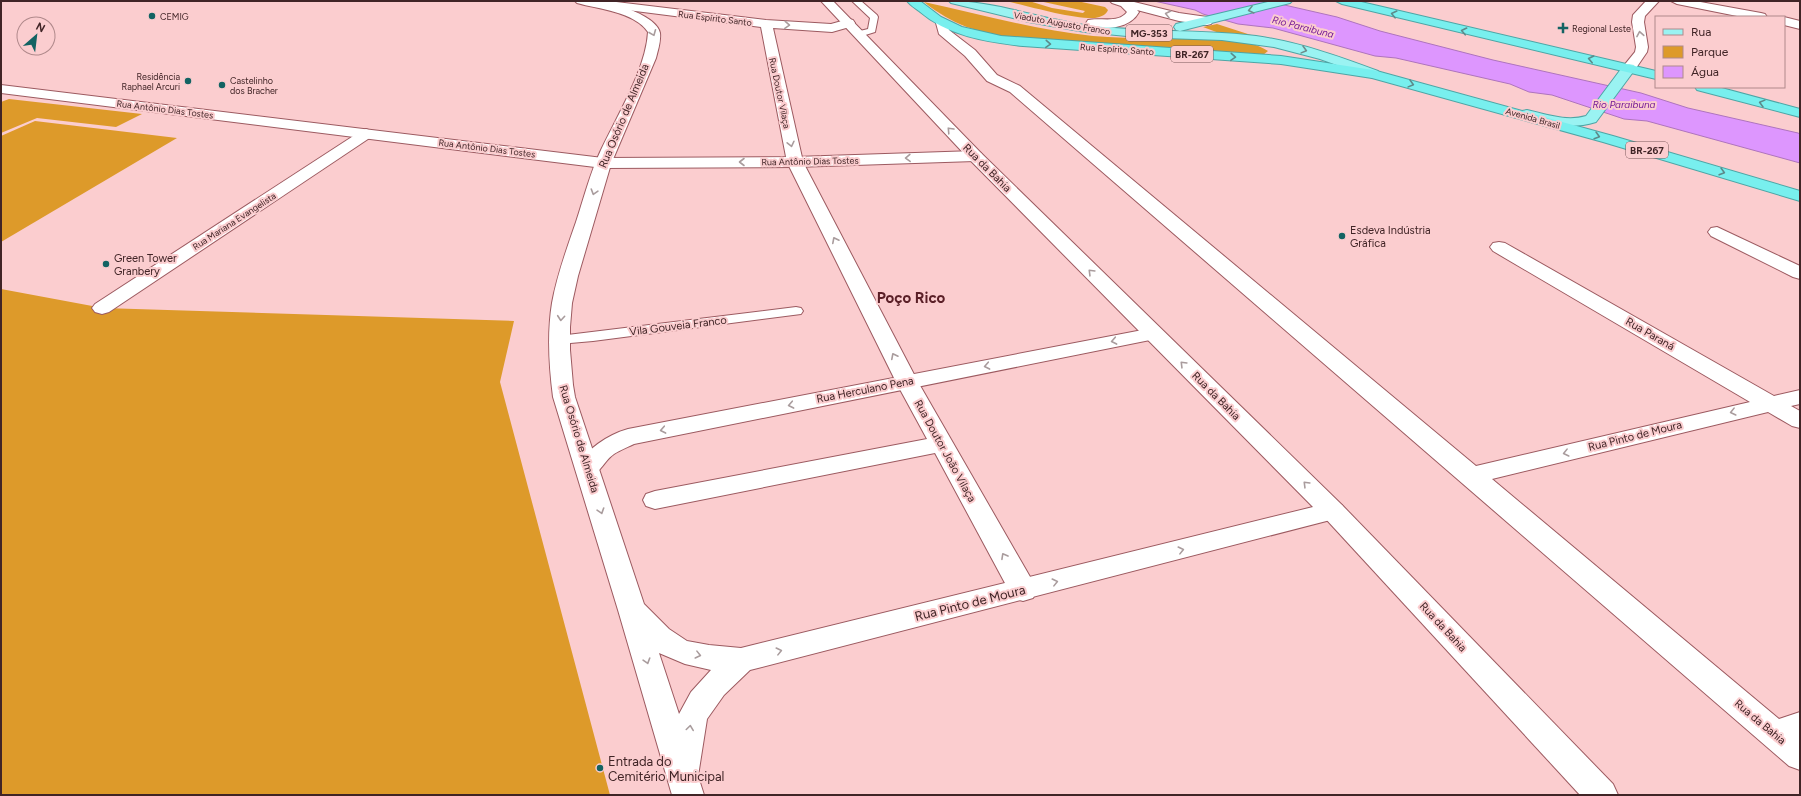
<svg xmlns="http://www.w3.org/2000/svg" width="1801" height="796" font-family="Figtree,sans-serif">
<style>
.green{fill:#dd9a2a}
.water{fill:#dd96fe;stroke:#ae74bd}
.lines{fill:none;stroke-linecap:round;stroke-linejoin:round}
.service-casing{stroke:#9c5a60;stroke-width:2}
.minor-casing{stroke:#9c5a60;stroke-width:2}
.tertiary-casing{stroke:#9c5a60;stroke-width:2}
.secondary-casing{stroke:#9c5a60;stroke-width:2}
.primary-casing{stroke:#4ea5a5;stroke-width:2}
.trunk-casing{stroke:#4ea5a5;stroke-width:2}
.service{fill:#fff;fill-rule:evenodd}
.minor{fill:#fff;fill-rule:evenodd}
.tertiary{fill:#fff;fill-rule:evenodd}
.secondary{fill:#fff;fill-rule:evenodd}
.primary{fill:#9af3f2;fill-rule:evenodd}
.trunk{fill:#78efee;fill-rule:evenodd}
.oneway{stroke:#6d8c8c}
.oneway2{stroke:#a99c9d}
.oneway3{stroke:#5c8a8a}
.poi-dot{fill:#136363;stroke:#fbcdcf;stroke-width:1.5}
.labels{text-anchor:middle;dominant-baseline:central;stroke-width:4;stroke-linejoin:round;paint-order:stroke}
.far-poi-label{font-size:9px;fill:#402426;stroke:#fbcdcf;text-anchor:start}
.far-street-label{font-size:9px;fill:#402426;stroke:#fbcdcf}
.far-water-label{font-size:10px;font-style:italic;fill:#761b97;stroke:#fbcdcf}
.shield{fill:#fbcdcf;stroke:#785759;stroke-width:1}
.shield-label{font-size:10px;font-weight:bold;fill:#402426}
.street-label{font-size:11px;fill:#402426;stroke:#fbcdcf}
.poi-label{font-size:11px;fill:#402426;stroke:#fbcdcf;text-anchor:start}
.near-street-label{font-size:13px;fill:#402426;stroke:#fbcdcf}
.near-poi-label{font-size:13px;fill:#402426;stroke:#fbcdcf;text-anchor:start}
.district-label{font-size:15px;font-weight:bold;fill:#5a1f27;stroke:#fbcdcf}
</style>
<rect width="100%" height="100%" fill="#fbcdcf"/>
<g class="green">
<path d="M1005 1H1029L1052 8 1083 13 1085 11 1039 1H1077L1105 7 1108 10C1106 15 1101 17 1095 18 1071 19 1029 6 1005 1Z"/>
<path d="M924 2C980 14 1036 30 1093 36 1127 39 1161 38 1194 38 1217 39 1248 38 1268 51L1263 55 1013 38C976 32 953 25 924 2Z"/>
<path d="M1217 24 1254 36 1219 33 1203 27Z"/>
<path d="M9 99 142 114 116 127 37 118 1 133V102Z"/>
<path d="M35 121 177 138 1 242V136Z"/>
<path d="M1 289 103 308 514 321 500 382 610 795H1Z"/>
</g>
<path class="water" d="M1154 1H1267L1337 17 1380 31 1493 60 1641 93 1688 108 1798 133 1800 134V163L1647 121 1624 119 1552 95 1529 92 1510 84 1396 58 1375 56 1273 28 1238 24 1203 14 1195 10Z"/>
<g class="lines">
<g class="service-casing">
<g id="service">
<path d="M852 1H861L877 15 878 17 875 32 859 37 856 36V32L868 29 870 18Z"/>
<path d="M796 307 801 308 803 311 801 314 593 341 559 344 554 343 552 340 554 337 559 336Z"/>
</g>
</g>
<g class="minor-casing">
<g id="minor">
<path d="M592 1H608L766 20 831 24 849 19 853 20 855 23 853 26 832 32 773 28 803 162 918 382 1033 582 1037 590 1033 598 1023 601 1013 598 935 453 655 509 646 506 643 500 646 494 655 491 927 439 896 382 787 162 761 27 596 6 592 5 590 3Z"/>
<path d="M942 19 946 20 949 30 975 50 997 75 1020 86 1476 466 1750 402 1493 251 1490 247 1493 243 1499 242 1505 243 1774 396 1800 390V404L1791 406 1800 411V428L1792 426 1768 412 1492 479 1779 719 1800 712V770L1789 766 1010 92 987 81 965 56 939 34 936 23 938 20Z"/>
<path d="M366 129 371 131 374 134 371 137 109 312 102 314 95 312 92 308 95 304 361 131Z"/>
<path d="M1717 227 1800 266V279L1793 277 1711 236 1708 232 1711 228Z"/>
<path d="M1333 502 1342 505 1613 784 1618 795H1580L1324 517 1321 511 1324 505Z"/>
</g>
</g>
<g class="tertiary-casing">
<g id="tertiary">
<path d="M1110 1H1130L1179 13 1207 17 1211 18 1213 21 1211 24 1207 25 1179 21 1137 10 1139 12C1130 29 1105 30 1088 26L1086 23 1088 20C1100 17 1118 24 1127 12L1121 6 1112 3Z"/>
<path d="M1646 1H1659L1645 16 1644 22 1648 47 1647 52 1634 71H1624L1622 68 1635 52 1636 47 1632 22 1633 15Z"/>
<path d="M1671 1H1695L1761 13 1765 14 1767 17H1742L1677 4Z"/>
<path d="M1784 17 1800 21V29L1784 25Z"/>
<path d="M1 85 603 158 795 157 975 151 981 153 983 156 981 159 975 161 795 167 603 168 1 93Z"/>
<path d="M1153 328 1160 330 1163 334 1160 338 634 444C628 447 620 450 614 454 600 464 600 480 579 474L575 468C587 449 607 435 628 429Z"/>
</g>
</g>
<g class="secondary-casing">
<path id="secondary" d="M575 1C583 1 592 0 600 1 615 3 657 16 660 33 661 41 658 50 656 58L611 164 578 276 572 303 570 327V350L573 385 575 397 644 604 669 629 687 641 709 645 741 648 1313 507 969 159 821 1H833L981 153 1342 505 1345 511 1342 517 750 670 724 695 707 719 698 776 704 795H672L618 610 553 397C549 366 547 334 552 303 557 275 567 248 576 222 584 198 590 173 601 150 617 116 646 69 648 32 635 12 598 9 577 3ZM659 653 685 664 711 670 691 692 679 714Z"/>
</g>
<g class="primary-casing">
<g id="primary">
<path d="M949 1C995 1 1040 19 1086 25 1142 33 1199 29 1256 36 1298 42 1338 56 1378 71L1380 74 1378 77 1373 78 1320 59 1274 47 1222 40 1137 37 1085 32 1029 22 951 3Z"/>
<path d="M1272 1H1292L1290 3 1180 31 1176 30 1174 27 1176 24Z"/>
<path d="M1629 64 1634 65 1636 68 1596 122C1570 130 1547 124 1522 117L1520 114 1522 111 1527 110C1546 114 1566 122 1586 116L1624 65Z"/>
</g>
</g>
<g class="trunk-casing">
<g id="trunk">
<path d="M907 1H920L941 17 962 27 1001 36 1281 56 1373 70 1613 136 1800 191V201L1603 142 1372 78 1281 64 1023 46C986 42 948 36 919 11 915 8 910 5 907 1Z"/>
<path d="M1336 1H1357L1656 71V79L1342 4Z"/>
<path d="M1695 87H1718L1800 109V117L1697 90Z"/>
</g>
</g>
<use href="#service" class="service"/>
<use href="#minor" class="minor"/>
<use href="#tertiary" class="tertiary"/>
<use href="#secondary" class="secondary"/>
<use href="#primary" class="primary"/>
<use href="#trunk" class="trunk"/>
</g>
<defs><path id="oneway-chevron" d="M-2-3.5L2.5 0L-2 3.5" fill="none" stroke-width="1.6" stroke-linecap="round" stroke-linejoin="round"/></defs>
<g class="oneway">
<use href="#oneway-chevron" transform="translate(1251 10) rotate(166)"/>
<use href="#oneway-chevron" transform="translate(1304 50) rotate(15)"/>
</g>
<g class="oneway2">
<use href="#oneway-chevron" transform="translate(1168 14) rotate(-166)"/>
<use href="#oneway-chevron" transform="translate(787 25) rotate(4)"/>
<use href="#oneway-chevron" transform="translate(653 33) rotate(68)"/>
<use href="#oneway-chevron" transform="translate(1640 34) rotate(-100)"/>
<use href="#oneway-chevron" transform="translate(950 130) rotate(-133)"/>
<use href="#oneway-chevron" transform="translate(791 144) rotate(77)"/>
<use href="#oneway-chevron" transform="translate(908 158) rotate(178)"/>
<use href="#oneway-chevron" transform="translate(742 162) rotate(180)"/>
<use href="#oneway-chevron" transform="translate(594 192) rotate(107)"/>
<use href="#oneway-chevron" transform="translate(835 240) rotate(-117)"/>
<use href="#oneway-chevron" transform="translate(1091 272) rotate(-135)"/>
<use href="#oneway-chevron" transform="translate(561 318) rotate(95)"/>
<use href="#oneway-chevron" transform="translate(1114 341) rotate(169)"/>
<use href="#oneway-chevron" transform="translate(894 356) rotate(-117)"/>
<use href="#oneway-chevron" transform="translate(1183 364) rotate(-135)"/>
<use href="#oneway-chevron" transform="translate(987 366) rotate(169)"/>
<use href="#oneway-chevron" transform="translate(791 405) rotate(169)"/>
<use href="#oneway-chevron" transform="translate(1733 412) rotate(166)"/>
<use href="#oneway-chevron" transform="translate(663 430) rotate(169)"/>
<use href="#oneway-chevron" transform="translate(1566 453) rotate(166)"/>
<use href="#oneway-chevron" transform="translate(1306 484) rotate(-135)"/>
<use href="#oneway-chevron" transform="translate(601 511) rotate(72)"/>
<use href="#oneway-chevron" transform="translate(1181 550) rotate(-14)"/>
<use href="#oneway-chevron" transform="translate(1004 556) rotate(-119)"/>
<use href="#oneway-chevron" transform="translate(1055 582) rotate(-14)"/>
<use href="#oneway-chevron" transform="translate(779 651) rotate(-14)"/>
<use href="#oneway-chevron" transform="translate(698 655) rotate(14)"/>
<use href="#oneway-chevron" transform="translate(647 661) rotate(73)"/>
<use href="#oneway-chevron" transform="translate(690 728) rotate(-82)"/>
</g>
<g class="oneway3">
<use href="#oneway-chevron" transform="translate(1394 14) rotate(-166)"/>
<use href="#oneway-chevron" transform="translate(1464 31) rotate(-168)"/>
<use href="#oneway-chevron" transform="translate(1048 44) rotate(4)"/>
<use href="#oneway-chevron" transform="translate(1233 57) rotate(4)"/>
<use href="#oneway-chevron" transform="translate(1591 59) rotate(-167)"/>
<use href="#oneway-chevron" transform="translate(1411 84) rotate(15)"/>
<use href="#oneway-chevron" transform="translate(1762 103) rotate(-165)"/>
<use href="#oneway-chevron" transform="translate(1597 136) rotate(16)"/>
<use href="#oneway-chevron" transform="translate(1722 172) rotate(16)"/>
</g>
<g class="poi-dot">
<circle cx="152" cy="16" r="4"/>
<path d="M1561 22h4v4h4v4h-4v4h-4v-4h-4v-4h4z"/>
<circle cx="188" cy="81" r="4"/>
<circle cx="222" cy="85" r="4"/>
<circle cx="1342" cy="236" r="4"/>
<circle cx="106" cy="264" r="4"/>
<circle cx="600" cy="768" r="4"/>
</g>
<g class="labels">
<g class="far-poi-label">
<text x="160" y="16">CEMIG</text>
<text x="1572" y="28">Regional Leste</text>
<text x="180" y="76" text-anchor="end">Residência<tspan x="180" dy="10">Raphael Arcuri</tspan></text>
<text x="230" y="80">Castelinho<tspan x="230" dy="10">dos Bracher</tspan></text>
</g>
<g class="far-street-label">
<text transform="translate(715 18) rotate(7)">Rua Espírito Santo</text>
<text transform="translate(1062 23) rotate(10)">Viaduto Augusto Franco</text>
<text transform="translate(1117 49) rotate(4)">Rua Espírito Santo</text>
<text transform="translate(780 93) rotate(78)">Rua Doutor Vilaça</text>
<text transform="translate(165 109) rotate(7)">Rua Antônio Dias Tostes</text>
<text transform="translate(1533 118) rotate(16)">Avenida Brasil</text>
<text transform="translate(487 148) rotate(7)">Rua Antônio Dias Tostes</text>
<text transform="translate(810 161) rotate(-1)">Rua Antônio Dias Tostes</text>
<text transform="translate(234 221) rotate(-33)">Rua Mariana Evangelista</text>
</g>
<g class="far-water-label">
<text transform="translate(1303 27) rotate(14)">Rio Paraibuna</text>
<text x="1624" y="104">Rio Paraibuna</text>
</g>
<g class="shield">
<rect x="1126" y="25" width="46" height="16" rx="3"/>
<rect x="1171" y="46" width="42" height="16" rx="3"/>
<rect x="1626" y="142" width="42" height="16" rx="3"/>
</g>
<g class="shield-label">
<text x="1149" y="33">MG-353</text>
<text x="1192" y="54">BR-267</text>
<text x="1647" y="150">BR-267</text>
</g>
<g class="street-label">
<text transform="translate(624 116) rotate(-67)">Rua Osório de Almeida</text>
<text transform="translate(987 168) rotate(45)">Rua da Bahia</text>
<text transform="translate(678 326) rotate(-7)">Vila Gouveia Franco</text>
<text transform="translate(1650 334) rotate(30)">Rua Paraná</text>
<text transform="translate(865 390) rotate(-11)">Rua Herculano Pena</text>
<text transform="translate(1216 396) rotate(45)">Rua da Bahia</text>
<text transform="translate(1635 436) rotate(-14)">Rua Pinto de Moura</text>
<text transform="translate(579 439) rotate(73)">Rua Osório de Almeida</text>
<text transform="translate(945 451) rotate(61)">Rua Doutor João Vilaça</text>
<text transform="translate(1443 627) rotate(47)">Rua da Bahia</text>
<text transform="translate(1760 722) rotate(40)">Rua da Bahia</text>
</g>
<g class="poi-label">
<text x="1350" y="230">Esdeva Indústria<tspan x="1350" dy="13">Gráfica</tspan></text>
<text x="114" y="258">Green Tower<tspan x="114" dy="13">Granbery</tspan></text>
</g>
<g class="near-street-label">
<text transform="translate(970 603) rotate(-14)">Rua Pinto de Moura</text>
</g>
<g class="near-poi-label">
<text x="608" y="761">Entrada do<tspan x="608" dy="15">Cemitério Municipal</tspan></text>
</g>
<g class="district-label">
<text x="911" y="298">Poço Rico</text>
</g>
</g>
<rect width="1801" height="796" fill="none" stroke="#402426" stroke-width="4"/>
<rect x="1655" y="16" width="130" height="72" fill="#fbcdcf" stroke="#b0898b"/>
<rect x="1663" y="29" width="20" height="6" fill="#9af3f2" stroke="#b0898b"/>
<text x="1691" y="36" font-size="12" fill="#402426">Rua</text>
<rect x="1663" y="46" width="20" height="12" fill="#dd9a2a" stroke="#b0898b"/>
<text x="1691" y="56" font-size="12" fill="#402426">Parque</text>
<rect x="1663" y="66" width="20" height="12" fill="#dd96fe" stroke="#b0898b"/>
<text x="1691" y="76" font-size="12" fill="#402426">Água</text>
<g transform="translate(36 36) rotate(28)"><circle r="19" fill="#fbcdcf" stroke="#b0898b"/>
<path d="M0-3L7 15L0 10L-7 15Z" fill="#136363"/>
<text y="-6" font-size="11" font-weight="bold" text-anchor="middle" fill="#402426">N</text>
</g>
</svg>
